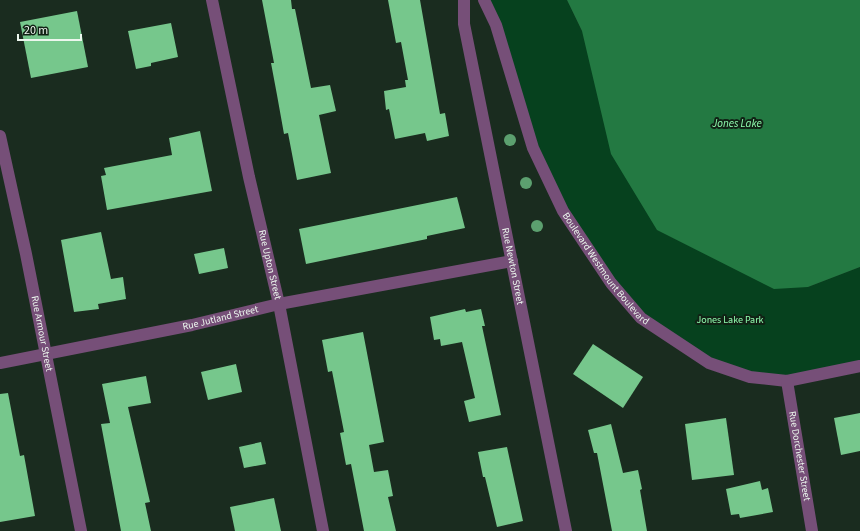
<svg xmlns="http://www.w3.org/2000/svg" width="860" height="531" font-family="'Source Sans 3',sans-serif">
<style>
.green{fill:#06411e}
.water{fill:#237942}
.building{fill:#76c78c}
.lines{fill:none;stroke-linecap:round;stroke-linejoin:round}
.minor{stroke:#764f78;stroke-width:12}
.tree{fill:#5ca06f}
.labels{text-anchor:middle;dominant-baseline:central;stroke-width:4;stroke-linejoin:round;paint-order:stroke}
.street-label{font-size:10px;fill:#ecf7ee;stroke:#112215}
.park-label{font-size:10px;fill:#92feb0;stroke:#112215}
.water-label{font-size:11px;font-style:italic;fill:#8ffcae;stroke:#112215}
</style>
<rect width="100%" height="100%" fill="#1a2c1f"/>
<path class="green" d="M484 0H567L582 31 808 287 860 267V366L787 381 709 363 641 318 611 283 533 148Z"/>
<path class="water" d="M567 0H860V267L808 287 774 289 657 230 611 154 582 31Z"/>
<g class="building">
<path d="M262 0H291L292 9H295L311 88 330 85 336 111 319 115 331 173 297 180 288 133 284 134 277 95 271 63H274Z"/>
<path d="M388 0H420L440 114 445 113 449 136 427 141 425 133 395 139 389 109 386 110 384 91 406 87 405 80H408L401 42 396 43Z"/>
<path d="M77 11 88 67 31 78 20 22Z"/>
<path d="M171 23 178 57 151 63V66L136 69 128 31Z"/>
<path d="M200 131 212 191 107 210 101 176 106 175 104 168 172 155 169 138Z"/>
<path d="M457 197 465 228 427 236V239L306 264 299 229Z"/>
<path d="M101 232 111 279 123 277 126 299 98 304 99 309 74 312 61 240Z"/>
<path d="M224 248 228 268 199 274 194 254Z"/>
<path d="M465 309 466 312 481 309 485 326H482L501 415 469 422 464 401 475 398 462 342 441 346 440 339 434 340 430 317Z"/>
<path d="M363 332 384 442 369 445 374 472 388 470 393 496 388 497 396 531H364L351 464 346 465 340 433 344 432 332 371 328 372 322 340Z"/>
<path d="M593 344 643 377 623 408 573 374Z"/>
<path d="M236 364 242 392 208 400 201 372Z"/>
<path d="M146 376 151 403 128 407 150 502 145 503 151 531H121L101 424 110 423 102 384Z"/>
<path d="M8 393 20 456 24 455 35 516 0 522V394Z"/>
<path d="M860 413V451L841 455 834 418Z"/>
<path d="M726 418 734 475 692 480 685 424Z"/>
<path d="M611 424 623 473 638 470 642 489 640 490 647 531H612L597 453H594L588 430Z"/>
<path d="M261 442 266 464 244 468 239 447Z"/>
<path d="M507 447 523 521 497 527 485 477H483L478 452Z"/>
<path d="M760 481 762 490 768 488 773 512 740 518 739 514 731 515 726 489Z"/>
<path d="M274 498 281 531H235L230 507Z"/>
</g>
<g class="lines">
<g class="minor">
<path id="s1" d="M212 0 249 177 279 304 323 531"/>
<path id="s2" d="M464 0V24L566 531"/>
<path id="s3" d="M484 0 496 25 533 148 563 211 611 283 641 318 709 363 750 377 787 381 860 366"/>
<path id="s4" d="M0 136 26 254 81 531"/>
<path id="s5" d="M0 363 192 325 279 304 512 261"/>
<path id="s6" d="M787 381 812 531"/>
</g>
</g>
<g class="tree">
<circle cx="510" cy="140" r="6"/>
<circle cx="526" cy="183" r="6"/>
<circle cx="537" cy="226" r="6"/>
</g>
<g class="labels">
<g class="street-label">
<text stroke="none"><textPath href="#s1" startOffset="271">Rue Upton Street</textPath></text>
<text stroke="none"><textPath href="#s2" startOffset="271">Rue Newton Street</textPath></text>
<text stroke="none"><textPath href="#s3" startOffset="298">Boulevard Westmount Boulevard</textPath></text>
<text stroke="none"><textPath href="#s5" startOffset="225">Rue Jutland Street</textPath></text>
<text stroke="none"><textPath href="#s4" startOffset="202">Rue Armour Street</textPath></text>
<text stroke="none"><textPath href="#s6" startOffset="76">Rue Dorchester Street</textPath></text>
</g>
<g class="park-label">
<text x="730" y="320">Jones Lake Park</text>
</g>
<g class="water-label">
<text x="737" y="123">Jones Lake</text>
</g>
</g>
<path d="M18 34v6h63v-6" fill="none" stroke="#ecf7ee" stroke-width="2"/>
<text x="24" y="34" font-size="12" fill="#ecf7ee" stroke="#112215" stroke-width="3" paint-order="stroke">20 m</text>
</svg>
